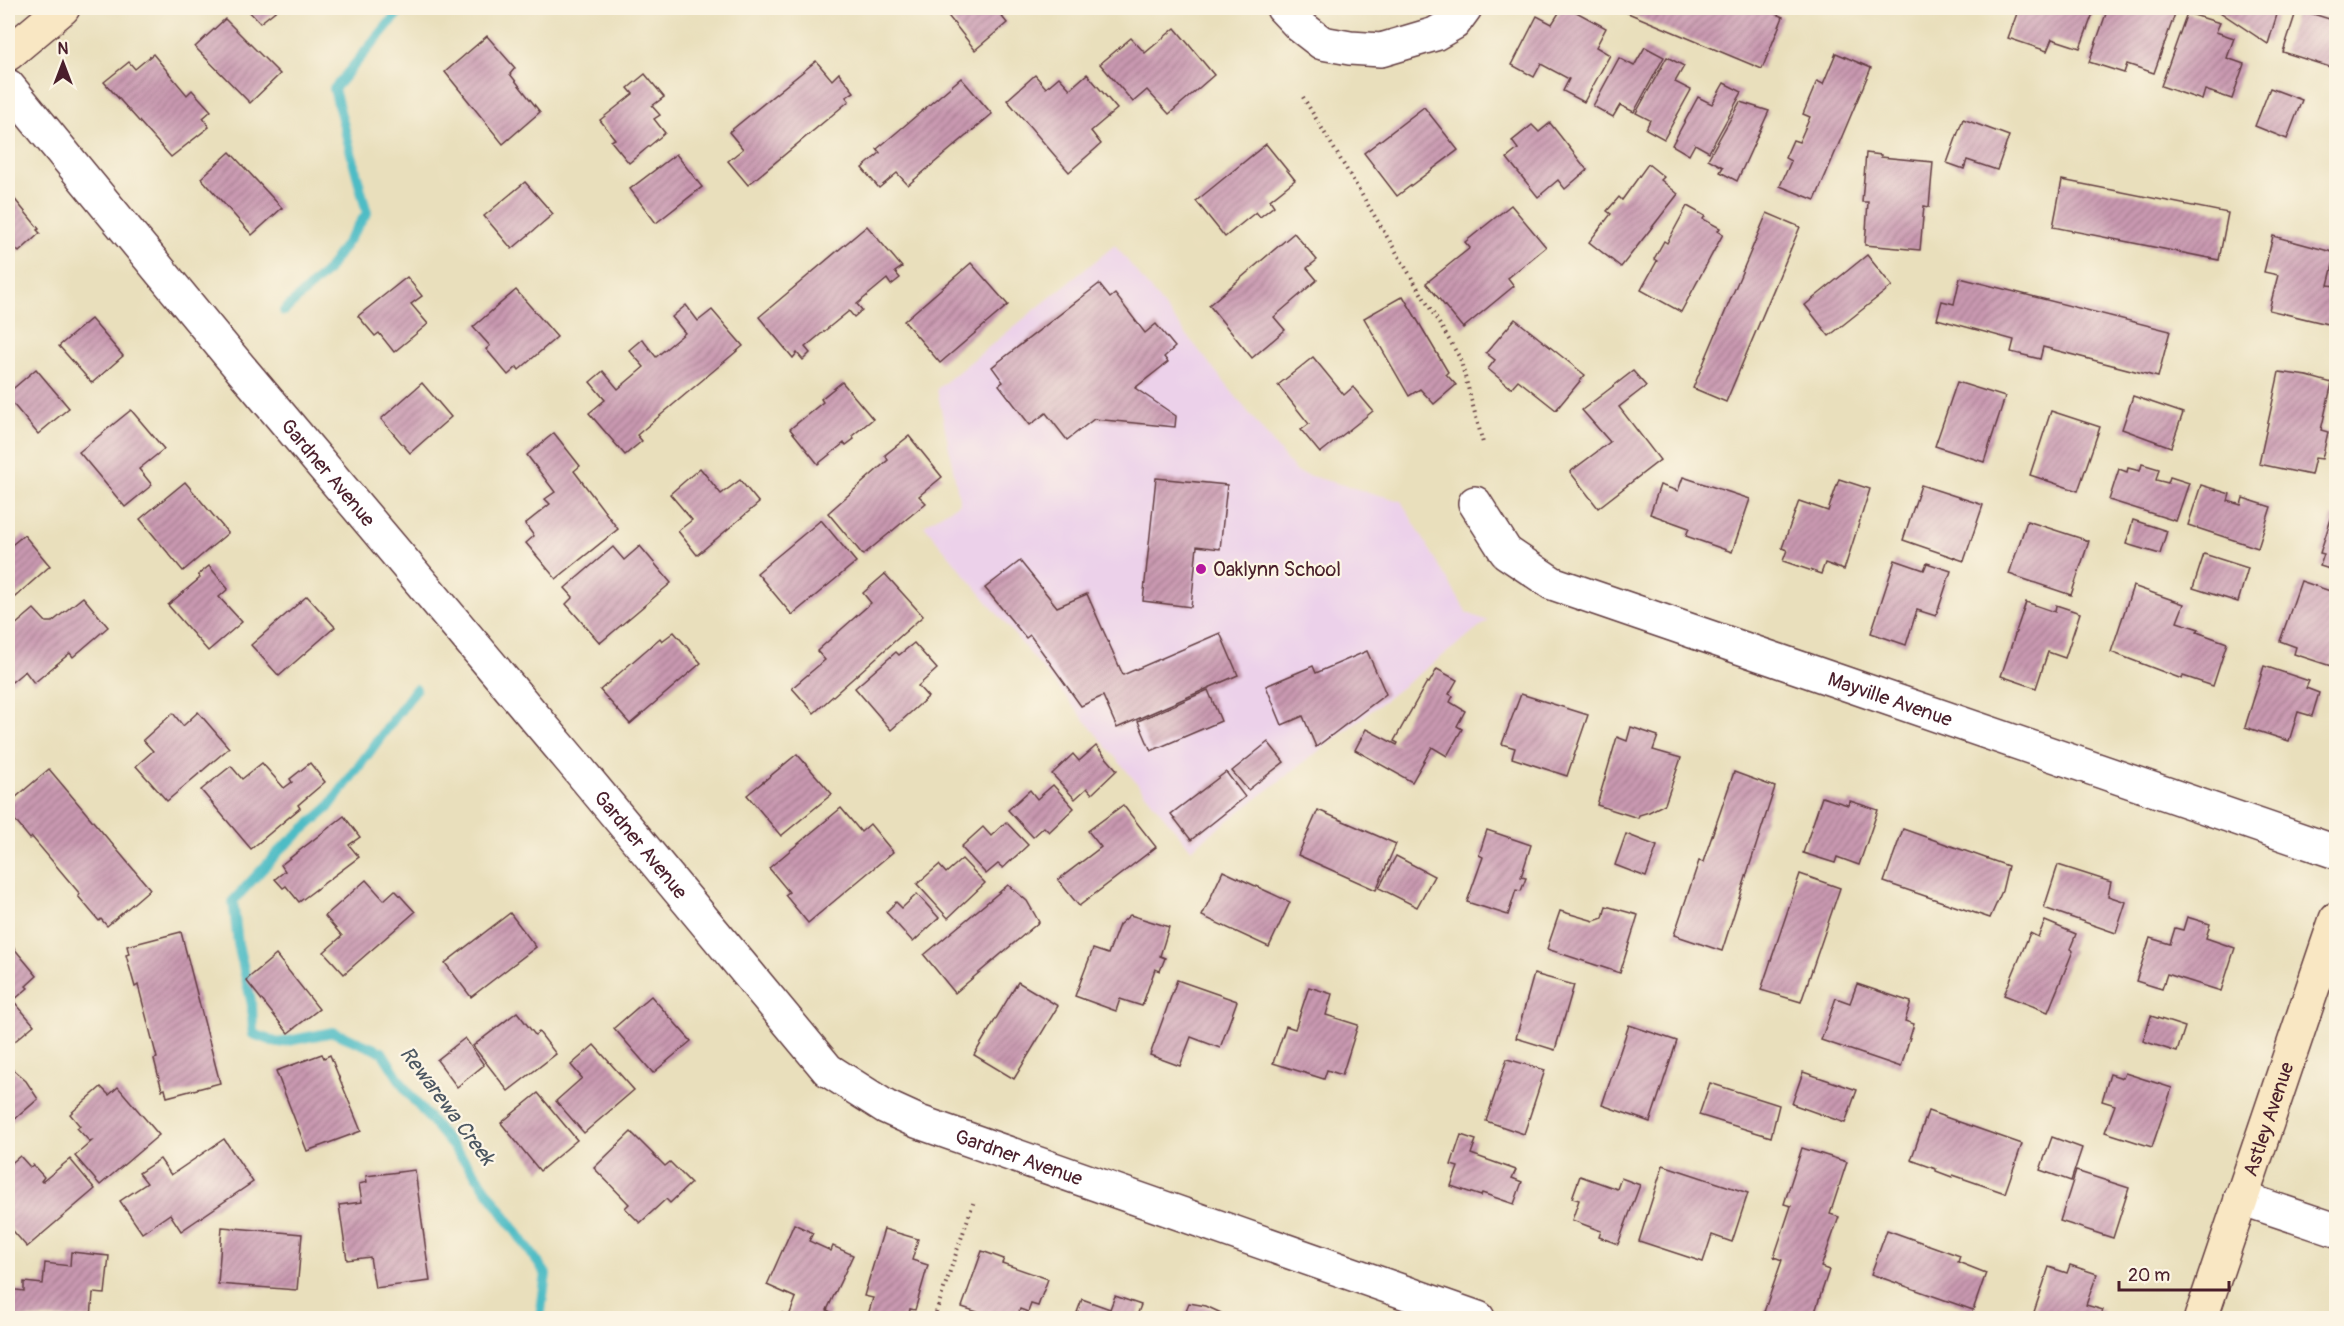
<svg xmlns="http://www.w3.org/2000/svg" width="2344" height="1326" font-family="Pangolin,sans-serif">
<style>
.built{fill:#ecd1ea}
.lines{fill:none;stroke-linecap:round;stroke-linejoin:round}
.stream{stroke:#4ebcc5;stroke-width:10}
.building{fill:url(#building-hatch)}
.street-casing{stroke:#623c41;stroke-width:36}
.secondary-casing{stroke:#623c41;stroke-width:36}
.path{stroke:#623c41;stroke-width:4;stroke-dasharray:1.5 4.5;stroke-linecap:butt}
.street{stroke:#fff;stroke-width:33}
.secondary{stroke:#f9e7c3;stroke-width:33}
.poi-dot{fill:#b5179e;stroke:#fcf5e5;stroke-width:2}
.labels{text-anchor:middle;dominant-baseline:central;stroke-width:4.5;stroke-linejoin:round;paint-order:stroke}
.street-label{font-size:20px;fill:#4a1f2b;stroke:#fcf5e5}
.poi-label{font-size:20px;fill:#4a1f2b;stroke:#fcf5e5;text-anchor:start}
.water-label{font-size:21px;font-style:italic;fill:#4b5661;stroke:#fcf5e5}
</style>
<defs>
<pattern id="building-hatch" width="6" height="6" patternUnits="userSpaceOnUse" patternTransform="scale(1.5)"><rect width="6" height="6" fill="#c999b1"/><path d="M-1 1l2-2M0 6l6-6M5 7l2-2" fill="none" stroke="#a57c90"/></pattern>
</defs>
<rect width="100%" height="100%" fill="#fcf5e5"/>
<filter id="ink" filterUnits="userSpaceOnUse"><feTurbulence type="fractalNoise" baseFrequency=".0167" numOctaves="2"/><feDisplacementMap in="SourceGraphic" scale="12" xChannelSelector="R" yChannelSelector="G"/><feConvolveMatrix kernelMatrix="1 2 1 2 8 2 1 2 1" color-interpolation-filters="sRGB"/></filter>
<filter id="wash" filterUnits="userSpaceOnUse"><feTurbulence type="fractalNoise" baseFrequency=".008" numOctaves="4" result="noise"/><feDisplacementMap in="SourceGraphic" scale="24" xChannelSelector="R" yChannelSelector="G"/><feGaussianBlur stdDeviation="1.35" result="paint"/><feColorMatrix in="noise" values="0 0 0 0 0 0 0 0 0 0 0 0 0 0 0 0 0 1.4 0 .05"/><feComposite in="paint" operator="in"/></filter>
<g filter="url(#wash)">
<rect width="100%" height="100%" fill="#e9dfbc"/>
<path class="built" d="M1115 245 1296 472 1401 501 1467 613 1488 621 1191 849 924 525 960 503 937 389Z"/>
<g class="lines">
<g class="stream">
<path d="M284 311 327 271 367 213 334 89 402 8"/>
<path d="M416 689 328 808 281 849 233 901 238 944 252 1005 253 1034 278 1043 333 1032 382 1052 408 1093 474 1172 546 1274 540 1318"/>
</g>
</g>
<g id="blocks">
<g class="building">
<path d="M246 8H279L260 23Z"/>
<path d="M942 8H995L1007 23 975 50Z"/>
<path d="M1562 8H1569L1606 28 1596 47 1610 55 1584 102 1563 91 1569 79 1541 64 1534 77 1512 65 1537 16 1552 24Z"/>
<path d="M1616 8H1761L1783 17 1762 69Z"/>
<path d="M2019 8H2095L2080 48 2052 39 2047 51 2008 38Z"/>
<path d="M2108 8H2177L2154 73 2127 64 2124 73 2089 62Z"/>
<path d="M2214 8H2279L2268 44Z"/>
<path d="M2297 9 2336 21V69L2283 52Z"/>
<path d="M2187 13 2220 23 2216 32 2234 38 2227 58 2244 64 2232 99 2205 90 2202 100 2161 86Z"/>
<path d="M225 19 280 74 250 103 195 47Z"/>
<path d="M1175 28 1214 75 1169 114 1147 90 1133 102 1100 64 1131 38 1145 53Z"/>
<path d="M487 36 515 68 510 74 540 112 503 144 445 72Z"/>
<path d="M1645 47 1664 57 1634 112 1620 105 1613 117 1593 106 1619 58 1634 66Z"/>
<path d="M1836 53 1871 68 1815 200 1780 186 1791 161 1785 158 1793 140 1799 142 1810 117 1803 114 1817 81 1823 84Z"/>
<path d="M153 54 187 95 192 90 211 111 203 118 209 127 171 157 104 82 129 62 135 69Z"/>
<path d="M1667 57 1684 66 1675 82 1691 90 1664 139 1646 129 1650 120 1636 113Z"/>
<path d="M816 61 832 80 839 73 854 92 846 97 849 101 748 185 728 161 743 149 729 132Z"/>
<path d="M645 74 664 97 652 106 660 115 654 119 665 133 629 163 611 141 615 139 600 120 633 94 628 88Z"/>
<path d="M1087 74 1117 109 1091 131 1101 144 1069 172 1007 100 1035 75 1046 88 1059 77 1070 89Z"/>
<path d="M961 78 992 114 908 185 897 173 879 188 862 168 880 153 877 149Z"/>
<path d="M1724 83 1742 92 1709 152 1695 144 1689 155 1672 145 1698 97 1712 104Z"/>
<path d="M2270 88 2302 100 2287 139 2255 126Z"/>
<path d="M1740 102 1769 111 1737 181 1720 172 1723 167 1708 159Z"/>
<path d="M1424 107 1458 150 1397 196 1364 153Z"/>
<path d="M1963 119 2009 136 1997 170 1967 160 1964 169 1947 163Z"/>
<path d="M1550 123 1587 170 1565 189 1558 180 1538 197 1507 158 1518 149 1512 141 1532 125 1539 132Z"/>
<path d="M1266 144 1295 180 1270 200 1274 206 1260 217 1256 212 1225 237 1196 201Z"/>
<path d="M230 152 282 208 252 235 201 178Z"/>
<path d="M1866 153 1881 155V157L1933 162 1929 207 1924 206 1920 250 1865 245 1868 202H1862Z"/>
<path d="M676 154 702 187 656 223 630 189Z"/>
<path d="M1648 164 1664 177 1661 180 1678 194 1621 267 1589 242 1611 214 1607 211 1619 197 1622 200Z"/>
<path d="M2062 180 2228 213 2219 260 2053 227Z"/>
<path d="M525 182 553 214 512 249 484 216Z"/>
<path d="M8 191 39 229 37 230 40 233 19 252 16 249 8 256Z"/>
<path d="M1511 205 1546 247 1508 278 1514 286 1463 328 1426 283 1470 248 1465 242Z"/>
<path d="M1687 206 1705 216 1703 219 1720 228 1718 231 1723 234 1681 312 1641 290 1657 261 1654 259 1664 241 1667 243Z"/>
<path d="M1767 213 1800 227 1726 402 1693 388Z"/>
<path d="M867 226 902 267 895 272 900 278 891 285 887 279 857 304 862 310 854 317 849 311 805 347 810 353 803 360 797 353 793 358 759 317Z"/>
<path d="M1294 233 1317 260 1307 268 1317 280 1274 317 1285 330 1252 358 1209 305Z"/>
<path d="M2273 236 2336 253 2328 285 2336 286V326L2269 310 2278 275 2264 272Z"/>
<path d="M1867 255 1892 286 1829 336 1805 305Z"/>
<path d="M971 263 1008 305 940 363 904 321Z"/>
<path d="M407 277 422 296 411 304 428 324 394 352 379 333 375 336 358 316Z"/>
<path d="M1960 278 2170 331 2158 377 2043 347 2040 359 2011 352 2014 340 1937 319 1942 301 1954 304Z"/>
<path d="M1099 284 1110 298 1115 294 1145 333 1156 324 1175 347 1164 357 1168 362 1135 388 1176 416 1175 427 1094 419 1067 440 1046 413 1030 425 999 385 1003 382 992 367Z"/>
<path d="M516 290 557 337 519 370 517 367 508 375 486 349 490 346 473 327Z"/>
<path d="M1403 296 1448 372 1446 374 1456 385 1434 404 1420 389 1409 396 1364 318Z"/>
<path d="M686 305 698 321 712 310 743 346 637 435 642 441 625 455 589 413 605 400 590 382 603 371 618 389 644 367 629 350 642 339 656 357 685 333 672 317Z"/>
<path d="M91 319 123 356 92 383 59 346Z"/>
<path d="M1515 319 1585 375 1556 410 1518 380 1511 388 1488 369 1495 360 1486 353Z"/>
<path d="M1313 357 1344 395 1353 387 1373 411 1320 453 1301 430 1309 424 1278 385Z"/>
<path d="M36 369 69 408 38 434 8 398V393Z"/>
<path d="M1633 371 1646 386 1619 407 1660 460 1598 508 1570 472 1610 442 1582 410Z"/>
<path d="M2279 372 2307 376 2332 383 2321 430 2328 432 2322 459 2315 458 2311 475 2259 464Z"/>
<path d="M842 382 873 419 852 436 854 439 846 445 844 443 818 464 790 429 823 402 821 399Z"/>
<path d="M1957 382 2005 397 1984 462 1935 446Z"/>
<path d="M422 383 451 417 410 453 381 419Z"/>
<path d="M2133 396 2183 413 2171 447 2122 429Z"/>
<path d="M131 410 164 449 139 469 152 485 125 507 79 452Z"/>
<path d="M2051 411 2100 427 2078 491 2030 475Z"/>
<path d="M554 433 580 466 574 471 618 529 556 579 526 543 534 536 525 524 550 504 545 499 555 492 527 455Z"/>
<path d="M909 436 942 477 919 496 926 503 863 555 828 513 888 460 885 455Z"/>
<path d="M2142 464 2159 469 2156 480 2168 483 2170 477 2189 483 2176 521 2109 500 2119 469 2127 472 2128 468 2140 471Z"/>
<path d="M700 468 721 494 740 480 759 503 697 555 678 531 692 520 670 494Z"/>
<path d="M1683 477 1750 499 1732 552 1686 536 1689 528 1650 514 1660 485 1678 491Z"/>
<path d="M1156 478 1227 485 1220 549 1197 546 1191 607 1143 601Z"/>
<path d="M1839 479 1870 489 1844 570 1825 563 1821 574 1783 561 1787 550 1782 548 1799 501 1828 511Z"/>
<path d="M185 482 228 533 183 571 140 519Z"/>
<path d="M1921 485 1983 505 1964 561 1903 540Z"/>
<path d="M2201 485 2230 494 2228 501 2241 505 2243 498 2271 507 2258 548 2188 525Z"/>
<path d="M2332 516 2336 517V571L2320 566 2324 554 2320 553Z"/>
<path d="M821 520 856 562 792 615 757 573Z"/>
<path d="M2133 520 2167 531 2160 554 2126 544Z"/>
<path d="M2027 521 2089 541 2071 595 2009 574Z"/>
<path d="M24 535 50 566 8 603V548Z"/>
<path d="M640 546 671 583 600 643 566 604 573 597 565 588 613 547 624 560Z"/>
<path d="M2204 554 2248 568 2238 602 2193 588Z"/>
<path d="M1895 560 1924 570 1927 563 1951 571 1936 616 1917 610 1906 645 1871 633Z"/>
<path d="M1020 561 1057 607 1087 594 1123 675 1220 633 1238 675 1117 728 1103 696 1081 706 1030 635 1026 638 985 588Z"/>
<path d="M209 566 228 589 219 597 242 622 208 651 168 605 200 578 198 575Z"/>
<path d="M885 574 923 616 814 713 792 688 825 660 817 651 871 603 863 593Z"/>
<path d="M2301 581 2336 593V650L2331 666 2294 654 2296 647 2280 641Z"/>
<path d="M2133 586 2184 604 2177 622 2199 629 2197 632 2227 643 2213 686 2183 676 2182 679 2111 652Z"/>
<path d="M307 596 335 627 279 676 251 645Z"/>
<path d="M83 597 108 627 73 657 70 653 34 683 25 671 12 682 8 676V631L34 609 46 622H52Z"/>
<path d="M2026 602 2055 612 2056 605 2080 613 2065 658 2048 652 2036 688 2001 676Z"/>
<path d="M674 632 701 663 630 724 600 690 660 638 662 641Z"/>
<path d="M914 643 937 669 918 686 928 697 891 730 855 688 896 652 899 655Z"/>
<path d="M1367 651 1386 694 1316 747 1303 716 1282 725 1266 686 1313 666 1316 673Z"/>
<path d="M2264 666 2309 681 2306 688 2319 693 2312 716 2298 712 2289 741 2245 727Z"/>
<path d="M1437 669 1457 680 1449 694 1453 696 1450 702 1465 711 1457 726 1462 729 1447 756 1432 747 1412 782 1355 750 1366 729 1397 745 1398 743 1394 741 1427 682 1429 683Z"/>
<path d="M1208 690 1221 721 1151 751 1138 721Z"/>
<path d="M1521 694 1588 715 1567 776 1512 758 1515 748 1502 744Z"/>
<path d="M198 712 229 748 167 801 136 766 153 751 143 740 173 713 183 726Z"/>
<path d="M1631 727 1658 736 1653 750 1681 758 1665 804 1649 812 1639 815 1638 818 1597 805 1617 737 1627 741Z"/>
<path d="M1268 742 1284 762 1248 790 1232 771Z"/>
<path d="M1096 746 1117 770 1092 794 1087 788 1075 799 1052 774 1073 754 1079 761Z"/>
<path d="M797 754 832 794 781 836 747 795Z"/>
<path d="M262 763 284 788 292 782 290 779 310 763 325 782 298 805 300 808 251 849 201 790 231 766 242 779Z"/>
<path d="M49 769 150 889 107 926 101 919 99 921 78 896 80 894 32 837 30 839 9 813 11 812 8 804Z"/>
<path d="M1226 772 1245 797 1191 840 1171 814Z"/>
<path d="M1734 772 1775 787 1722 951 1674 935 1699 861 1703 862Z"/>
<path d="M1053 785 1074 808 1049 832 1044 827 1033 837 1008 810 1030 790 1037 799Z"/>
<path d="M1822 797 1848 805 1850 801 1878 810 1859 865 1837 857 1835 863 1803 853Z"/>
<path d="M1123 805 1156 847 1079 906 1058 880 1101 847 1088 831Z"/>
<path d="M841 808 861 832 870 824 893 852 808 923 785 895 789 892 769 868Z"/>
<path d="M1318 810 1396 844 1376 890 1298 855Z"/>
<path d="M344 816 360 837 349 845 359 857 299 902 286 886 283 888 275 879 285 871 281 865Z"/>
<path d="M1006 822 1028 845 1003 868 998 864 986 874 961 847 983 827 991 836Z"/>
<path d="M1903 829 2008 866 2002 891 1990 918 1884 882Z"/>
<path d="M1487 830 1531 845 1521 877 1526 878 1521 891 1516 890 1508 915 1467 902 1483 857 1479 855Z"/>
<path d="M1626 834 1657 846 1646 877 1615 865Z"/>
<path d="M1396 856 1434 876 1417 907 1379 888Z"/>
<path d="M962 859 985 883 948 918 917 884 939 865 946 873Z"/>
<path d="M2058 865 2111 882 2108 896 2126 902 2116 933 2044 908Z"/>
<path d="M1223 871 1290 902 1269 947 1202 916Z"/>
<path d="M1800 874 1840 888 1801 1002 1761 990Z"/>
<path d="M366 880 384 900 395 890 415 912 344 974 324 952 342 936 325 916Z"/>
<path d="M1008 885 1027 901 1039 922 955 993 924 955Z"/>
<path d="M917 894 939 918 913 942 886 912 896 902 902 908Z"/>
<path d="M1606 906 1638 915 1620 973 1547 949 1560 911 1594 921 1603 918Z"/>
<path d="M510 913 536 947 471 997 445 963Z"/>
<path d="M1130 915 1169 927 1160 956 1165 958 1160 971 1155 969 1142 1006 1120 999 1116 1011 1075 996 1093 949 1108 954 1119 925Z"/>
<path d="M2187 917 2210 924 2206 938 2235 948 2221 991 2167 974 2162 989 2136 981 2150 938 2170 944 2175 928 2183 930Z"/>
<path d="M2045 921 2076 934 2070 949 2073 951 2048 1012 2004 995 2030 933 2038 937Z"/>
<path d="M181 932 220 1083 167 1097 165 1089 162 1090 154 1059 157 1058 138 985 135 987 126 955 129 954 127 946Z"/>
<path d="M8 941 37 976 26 986 28 988 14 1000 11 998 34 1025 8 1047Z"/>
<path d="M276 955 319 1009 288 1033 246 980Z"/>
<path d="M1534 974 1574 985 1555 1050 1516 1038Z"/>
<path d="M1177 980 1237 1001 1220 1048 1191 1037 1180 1066 1150 1055Z"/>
<path d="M1018 982 1058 1006 1014 1079 974 1055Z"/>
<path d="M1857 984 1911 1002 1905 1021 1914 1024 1901 1067 1821 1040 1836 998 1850 1003Z"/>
<path d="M1309 987 1332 994 1326 1015 1358 1025 1342 1075 1327 1070 1324 1079 1273 1063 1286 1026 1295 1029Z"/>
<path d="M651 996 691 1041 653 1073 614 1028Z"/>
<path d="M517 1012 535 1035 539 1032 556 1054 508 1091 473 1046Z"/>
<path d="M2151 1016 2185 1027 2177 1052 2143 1041Z"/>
<path d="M1629 1025 1677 1041 1650 1122 1602 1105Z"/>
<path d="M465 1038 484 1065 457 1087 437 1060Z"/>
<path d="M594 1045 634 1090 584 1133 556 1101 582 1078 571 1065Z"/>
<path d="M322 1054 324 1058 330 1055 361 1131 307 1151 276 1071Z"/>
<path d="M1507 1059 1545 1070 1524 1134 1486 1121Z"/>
<path d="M11 1068 26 1081 38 1099 8 1125V1071Z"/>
<path d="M1803 1072 1857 1090 1845 1123 1792 1104Z"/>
<path d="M2125 1073 2172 1088 2152 1147 2105 1132 2115 1105 2102 1101 2110 1074 2123 1078Z"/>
<path d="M1710 1083 1779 1105 1771 1137 1699 1115Z"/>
<path d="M101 1087 109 1095 118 1087 159 1135 100 1185 75 1156 93 1140 89 1141 77 1128 80 1126 70 1114Z"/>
<path d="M538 1093 577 1140 540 1171 501 1123Z"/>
<path d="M1928 1111 2022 1144 2005 1193 1953 1175 1952 1177 1936 1171V1169L1911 1160Z"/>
<path d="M631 1132 665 1166 670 1162 691 1183 670 1203 666 1199 640 1223 625 1208 629 1204 594 1168Z"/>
<path d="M1461 1135 1476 1140 1471 1154 1516 1170 1512 1178 1522 1182 1514 1204 1482 1193 1481 1196 1451 1186 1458 1167 1451 1165Z"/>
<path d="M2052 1137 2082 1148 2071 1181 2040 1170Z"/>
<path d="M224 1139 253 1182 181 1231 170 1214 142 1233 120 1201 147 1183 139 1173 160 1159 171 1175Z"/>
<path d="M1802 1148 1847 1162 1830 1214 1839 1217 1821 1267 1829 1270 1813 1318H1783L1764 1312 1782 1260 1774 1257 1791 1206 1784 1204Z"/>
<path d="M20 1156 30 1167 33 1165 44 1177 41 1181 42 1182 70 1159 95 1189 27 1247 8 1225V1166Z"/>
<path d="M1663 1165 1748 1193 1732 1242 1712 1235 1703 1262 1639 1241Z"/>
<path d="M415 1170 430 1281 375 1288 370 1257 347 1260 339 1205 362 1202 359 1184 367 1182 366 1176Z"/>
<path d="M2076 1171 2129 1188 2113 1238 2060 1221Z"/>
<path d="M1580 1176 1617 1189 1621 1178 1640 1185 1618 1244 1599 1237 1601 1231 1572 1220 1579 1200 1572 1198Z"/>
<path d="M794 1224 813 1233 809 1241 831 1251 833 1246 853 1255 827 1310 831 1312 828 1318H780L782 1313 789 1316 796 1298 767 1285Z"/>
<path d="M222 1227 302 1234 297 1290 218 1284Z"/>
<path d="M884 1229 918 1239 912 1260 928 1265 915 1310 910 1309 908 1318H867L873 1298 864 1296Z"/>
<path d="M1887 1230 1960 1256 1958 1262 1986 1273 1973 1310 1871 1274Z"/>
<path d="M982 1251 1004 1259 1002 1263 1048 1279 1038 1306 1031 1304 1028 1312 1020 1309 1017 1318H996L962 1307Z"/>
<path d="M71 1252 109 1256 105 1294 93 1293 91 1318H8V1289L24 1291V1282L43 1284 45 1263 70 1266Z"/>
<path d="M2070 1265 2097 1274 2086 1305 2103 1310 2100 1318H2032L2049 1267 2067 1273Z"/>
<path d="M1115 1296 1141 1305 1136 1318H1075L1082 1299 1110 1309Z"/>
<path d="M1189 1303 1206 1306 1221 1313 1219 1318H1183Z"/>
</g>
</g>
</g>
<g filter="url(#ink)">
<use href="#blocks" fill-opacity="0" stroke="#623c41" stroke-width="1.5"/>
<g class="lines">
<g class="street-casing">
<g id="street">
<path d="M1283 8 1300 26 1322 43 1350 48 1381 50 1435 34 1454 23 1465 8"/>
<path id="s1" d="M8 86 231 357 575 765 828 1070 886 1107 919 1122 1478 1318"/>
<path id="s2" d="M1475 503 1506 552 1552 583 2336 852"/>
<path d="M2241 1198 2336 1230"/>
</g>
</g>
<g class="secondary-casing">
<g id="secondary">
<path d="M8 54 63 8"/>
<path id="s3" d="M2201 1318 2336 919"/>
</g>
</g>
<g class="path">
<path d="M1303 97 1460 358 1483 443"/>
<path d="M934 1318 974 1201"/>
</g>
<use href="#street" class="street"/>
<use href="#secondary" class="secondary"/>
</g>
</g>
<circle class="poi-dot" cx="1201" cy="569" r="6"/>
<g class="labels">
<g class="street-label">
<text stroke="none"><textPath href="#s1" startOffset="502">Gardner Avenue</textPath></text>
<text stroke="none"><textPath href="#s2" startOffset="471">Mayville Avenue</textPath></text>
<text stroke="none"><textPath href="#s1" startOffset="988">Gardner Avenue</textPath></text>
<text stroke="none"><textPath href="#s3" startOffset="210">Astley Avenue</textPath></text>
<text stroke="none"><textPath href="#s1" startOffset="1492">Gardner Avenue</textPath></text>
</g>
<g class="poi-label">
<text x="1213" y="569">Oaklynn School</text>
</g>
<g class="water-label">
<text transform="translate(447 1106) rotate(53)">Rewarewa Creek</text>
</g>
</g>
<rect width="2344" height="1326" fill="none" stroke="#fcf5e5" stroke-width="30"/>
<g transform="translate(63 63)" stroke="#fcf5e5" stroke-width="4.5" paint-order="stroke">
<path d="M0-4.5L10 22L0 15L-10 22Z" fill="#4a1f2b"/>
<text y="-9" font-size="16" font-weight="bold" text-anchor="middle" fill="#4a1f2b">N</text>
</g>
<path d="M2119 1281v9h110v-9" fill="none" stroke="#4a1f2b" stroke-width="3"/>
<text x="2128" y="1281" font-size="18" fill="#4a1f2b" stroke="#fcf5e5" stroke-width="4.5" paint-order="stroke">20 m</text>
</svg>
